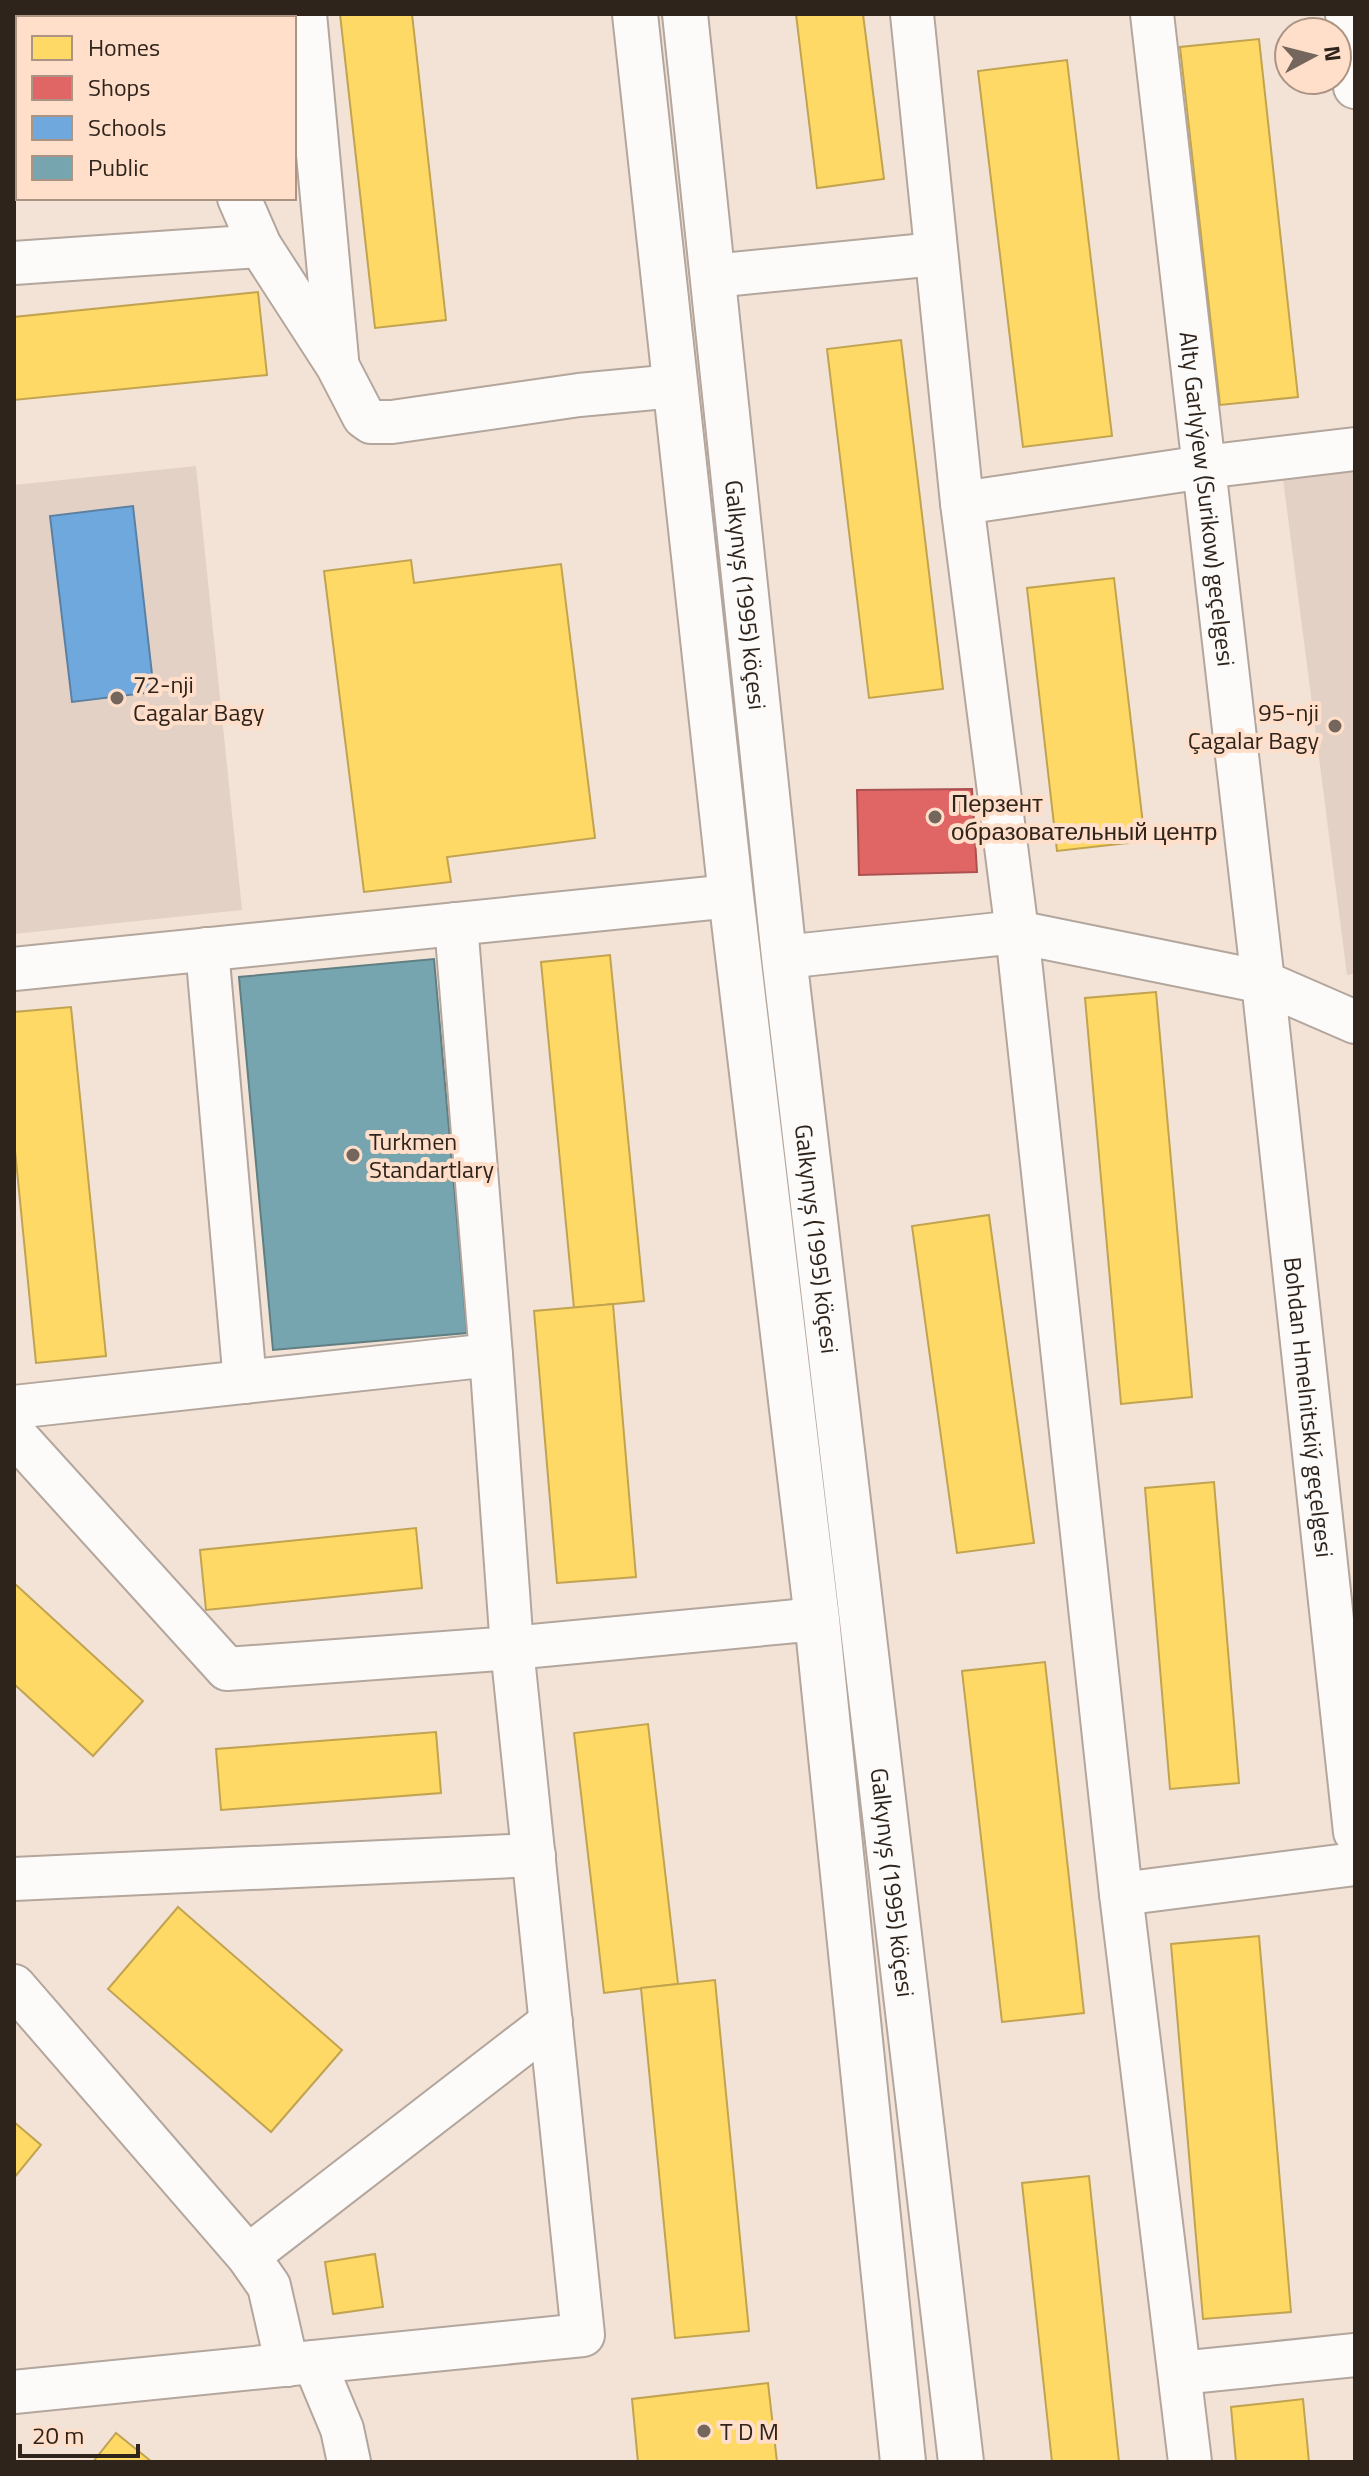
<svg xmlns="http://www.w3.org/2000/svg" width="1369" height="2476" font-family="'Titillium Web',sans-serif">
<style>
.education{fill:#e4d1c5}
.homes{fill:#ffd966;stroke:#c1a350;stroke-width:2}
.shops{fill:#e06666;stroke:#ab5250;stroke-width:2}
.schools{fill:#6fa8dc;stroke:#5c80a2;stroke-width:2}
.public{fill:#76a5af;stroke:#617e83;stroke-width:2}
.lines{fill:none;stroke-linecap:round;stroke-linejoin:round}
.minor-casing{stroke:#b3a69d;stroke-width:46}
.major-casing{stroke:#b3a69d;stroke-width:48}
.minor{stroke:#fdfbf9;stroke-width:42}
.major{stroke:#fdfbf9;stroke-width:44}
.poi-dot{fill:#74665d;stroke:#ffdfca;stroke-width:3}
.labels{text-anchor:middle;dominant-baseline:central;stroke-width:8;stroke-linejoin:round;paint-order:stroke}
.street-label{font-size:24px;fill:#2f241c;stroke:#ffdfca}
.poi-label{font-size:24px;fill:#2f241c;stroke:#ffdfca;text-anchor:start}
</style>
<rect width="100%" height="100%" fill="#f3e2d6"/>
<g class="education">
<path d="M196 466 242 910 14 934V485Z"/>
<path d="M1355 470V974L1347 975 1283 479Z"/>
</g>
<g class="homes">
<path d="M24 14H100V18H25Z"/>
<path d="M340 14H412L446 320 375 328Z"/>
<path d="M796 14H863L884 179 817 188Z"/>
<path d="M1259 39 1298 397 1220 405 1180 47Z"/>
<path d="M1067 60 1112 436 1023 447 978 71Z"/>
<path d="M258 292 267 375 14 400V317Z"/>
<path d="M901 340 943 689 869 698 827 349Z"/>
<path d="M411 560 414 583 561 564 595 838 447 857 451 882 364 892 324 571Z"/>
<path d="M1114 578 1145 841 1057 851 1027 588Z"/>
<path d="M610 955 644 1301 574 1308 541 962Z"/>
<path d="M1156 992 1192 1397 1121 1404 1085 998Z"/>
<path d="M71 1007 106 1356 36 1363 14 1140V1012Z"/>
<path d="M989 1215 1034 1543 957 1553 912 1226Z"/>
<path d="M613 1304 636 1577 557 1583 534 1311Z"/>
<path d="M1214 1482 1239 1783 1170 1789 1145 1488Z"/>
<path d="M416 1528 422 1588 206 1610 200 1550Z"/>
<path d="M14 1583 143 1701 93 1756 14 1684Z"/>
<path d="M1045 1662 1084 2013 1002 2022 962 1671Z"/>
<path d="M648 1724 678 1984 604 1993 574 1733Z"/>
<path d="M436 1732 441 1793 221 1810 216 1749Z"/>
<path d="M178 1907 342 2050 271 2132 108 1989Z"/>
<path d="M1259 1936 1291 2312 1203 2319 1171 1944Z"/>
<path d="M715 1980 749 2331 675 2338 641 1988Z"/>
<path d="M14 2122 41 2145 14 2178Z"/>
<path d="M1089 2176 1119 2462H1052L1022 2183Z"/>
<path d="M375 2254 383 2307 333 2314 325 2262Z"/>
<path d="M768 2383 777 2462H638L632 2399Z"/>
<path d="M1303 2399 1309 2462H1236L1231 2407Z"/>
<path d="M116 2433 152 2462H93Z"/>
</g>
<path class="shops" d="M972 789 977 872 859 875 857 790Z"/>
<path class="schools" d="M133 506 154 692 72 702 50 516Z"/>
<path class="public" d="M434 959 467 1333 273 1350 239 977Z"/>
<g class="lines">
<g class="minor-casing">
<g id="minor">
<path d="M173 14 174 18"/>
<path d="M305 14 337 359"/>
<path d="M912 14 962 503 1017 932 1121 1894 1190 2462"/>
<path id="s1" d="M1152 14 1263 982 1355 1832"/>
<path d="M1347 14 1355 87"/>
<path d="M239 198 260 246 337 365 364 417 371 422H392L579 395 675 386"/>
<path d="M14 263 260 246"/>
<path d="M713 276 936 254"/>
<path d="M962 503 1204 467 1355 449"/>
<path d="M456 924 491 1355"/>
<path d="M207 949 245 1382"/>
<path d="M784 957 1017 932 1263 982 1355 1022"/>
<path d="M14 969 731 896"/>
<path d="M14 1407 491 1355 512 1648 227 1669 14 1434"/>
<path d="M14 1879 534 1855"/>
<path d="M1121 1894 1355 1864"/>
<path d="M14 1986 248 2256 269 2286 287 2365"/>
<path d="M248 2256 551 2022"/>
<path d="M314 2362 342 2429 349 2462"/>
<path d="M1180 2373 1355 2355"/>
<path d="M14 2392 583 2335 512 1648 817 1619"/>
</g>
</g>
<g class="major-casing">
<g id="major">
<path d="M635 14 731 896 817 1619 903 2462"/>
<path id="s2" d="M685 14 784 957 961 2462"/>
</g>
</g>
<use href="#minor" class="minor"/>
<use href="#major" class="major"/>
</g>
<g class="poi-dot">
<circle cx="117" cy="698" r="8"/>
<circle cx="1335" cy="726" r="8"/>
<circle cx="935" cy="817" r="8"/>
<circle cx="353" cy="1155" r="8"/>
<circle cx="704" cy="2431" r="8"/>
</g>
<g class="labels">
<g class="street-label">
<text stroke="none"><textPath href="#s1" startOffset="488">Alty Garlyýew (Surikow) geçelgesi</textPath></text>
<text stroke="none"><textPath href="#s2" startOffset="584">Galkynyş (1995) köçesi</textPath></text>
<text stroke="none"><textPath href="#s2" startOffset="1232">Galkynyş (1995) köçesi</textPath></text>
<text stroke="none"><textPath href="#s1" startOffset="1402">Bohdan Hmelnitskiý geçelgesi</textPath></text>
<text stroke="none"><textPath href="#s2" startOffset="1880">Galkynyş (1995) köçesi</textPath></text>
</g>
<g class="poi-label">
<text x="133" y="684">72-nji<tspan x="133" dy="28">Cagalar Bagy</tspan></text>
<text x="1319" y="712" text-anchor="end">95-nji<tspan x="1319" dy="28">Çagalar Bagy</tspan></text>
<text x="951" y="803">Перзент<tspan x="951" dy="28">образовательный центр</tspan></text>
<text x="369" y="1141">Turkmen<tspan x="369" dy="28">Standartlary</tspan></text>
<text x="720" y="2431">T D M</text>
</g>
</g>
<rect width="1369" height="2476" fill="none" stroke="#2f241c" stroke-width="32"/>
<rect x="16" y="16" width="280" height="184" fill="#ffdfca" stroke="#ac9484" stroke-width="2"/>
<rect x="32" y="36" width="40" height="24" fill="#ffd966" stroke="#ac9484" stroke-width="2"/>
<text x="88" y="56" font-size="24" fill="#2f241c">Homes</text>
<rect x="32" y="76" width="40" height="24" fill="#e06666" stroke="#ac9484" stroke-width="2"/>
<text x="88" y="96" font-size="24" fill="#2f241c">Shops</text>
<rect x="32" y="116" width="40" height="24" fill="#6fa8dc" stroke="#ac9484" stroke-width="2"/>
<text x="88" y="136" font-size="24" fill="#2f241c">Schools</text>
<rect x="32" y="156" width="40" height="24" fill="#76a5af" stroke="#ac9484" stroke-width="2"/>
<text x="88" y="176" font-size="24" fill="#2f241c">Public</text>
<g transform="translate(1313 56) rotate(83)"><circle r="38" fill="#ffdfca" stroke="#ac9484" stroke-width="2"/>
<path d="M0-6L14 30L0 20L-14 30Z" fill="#74665d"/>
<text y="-12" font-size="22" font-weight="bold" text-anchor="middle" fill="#2f241c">N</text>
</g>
<path d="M20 2444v12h118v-12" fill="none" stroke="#2f241c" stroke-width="4"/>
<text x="32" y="2444" font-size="24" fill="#2f241c" stroke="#ffdfca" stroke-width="6" paint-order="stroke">20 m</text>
</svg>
